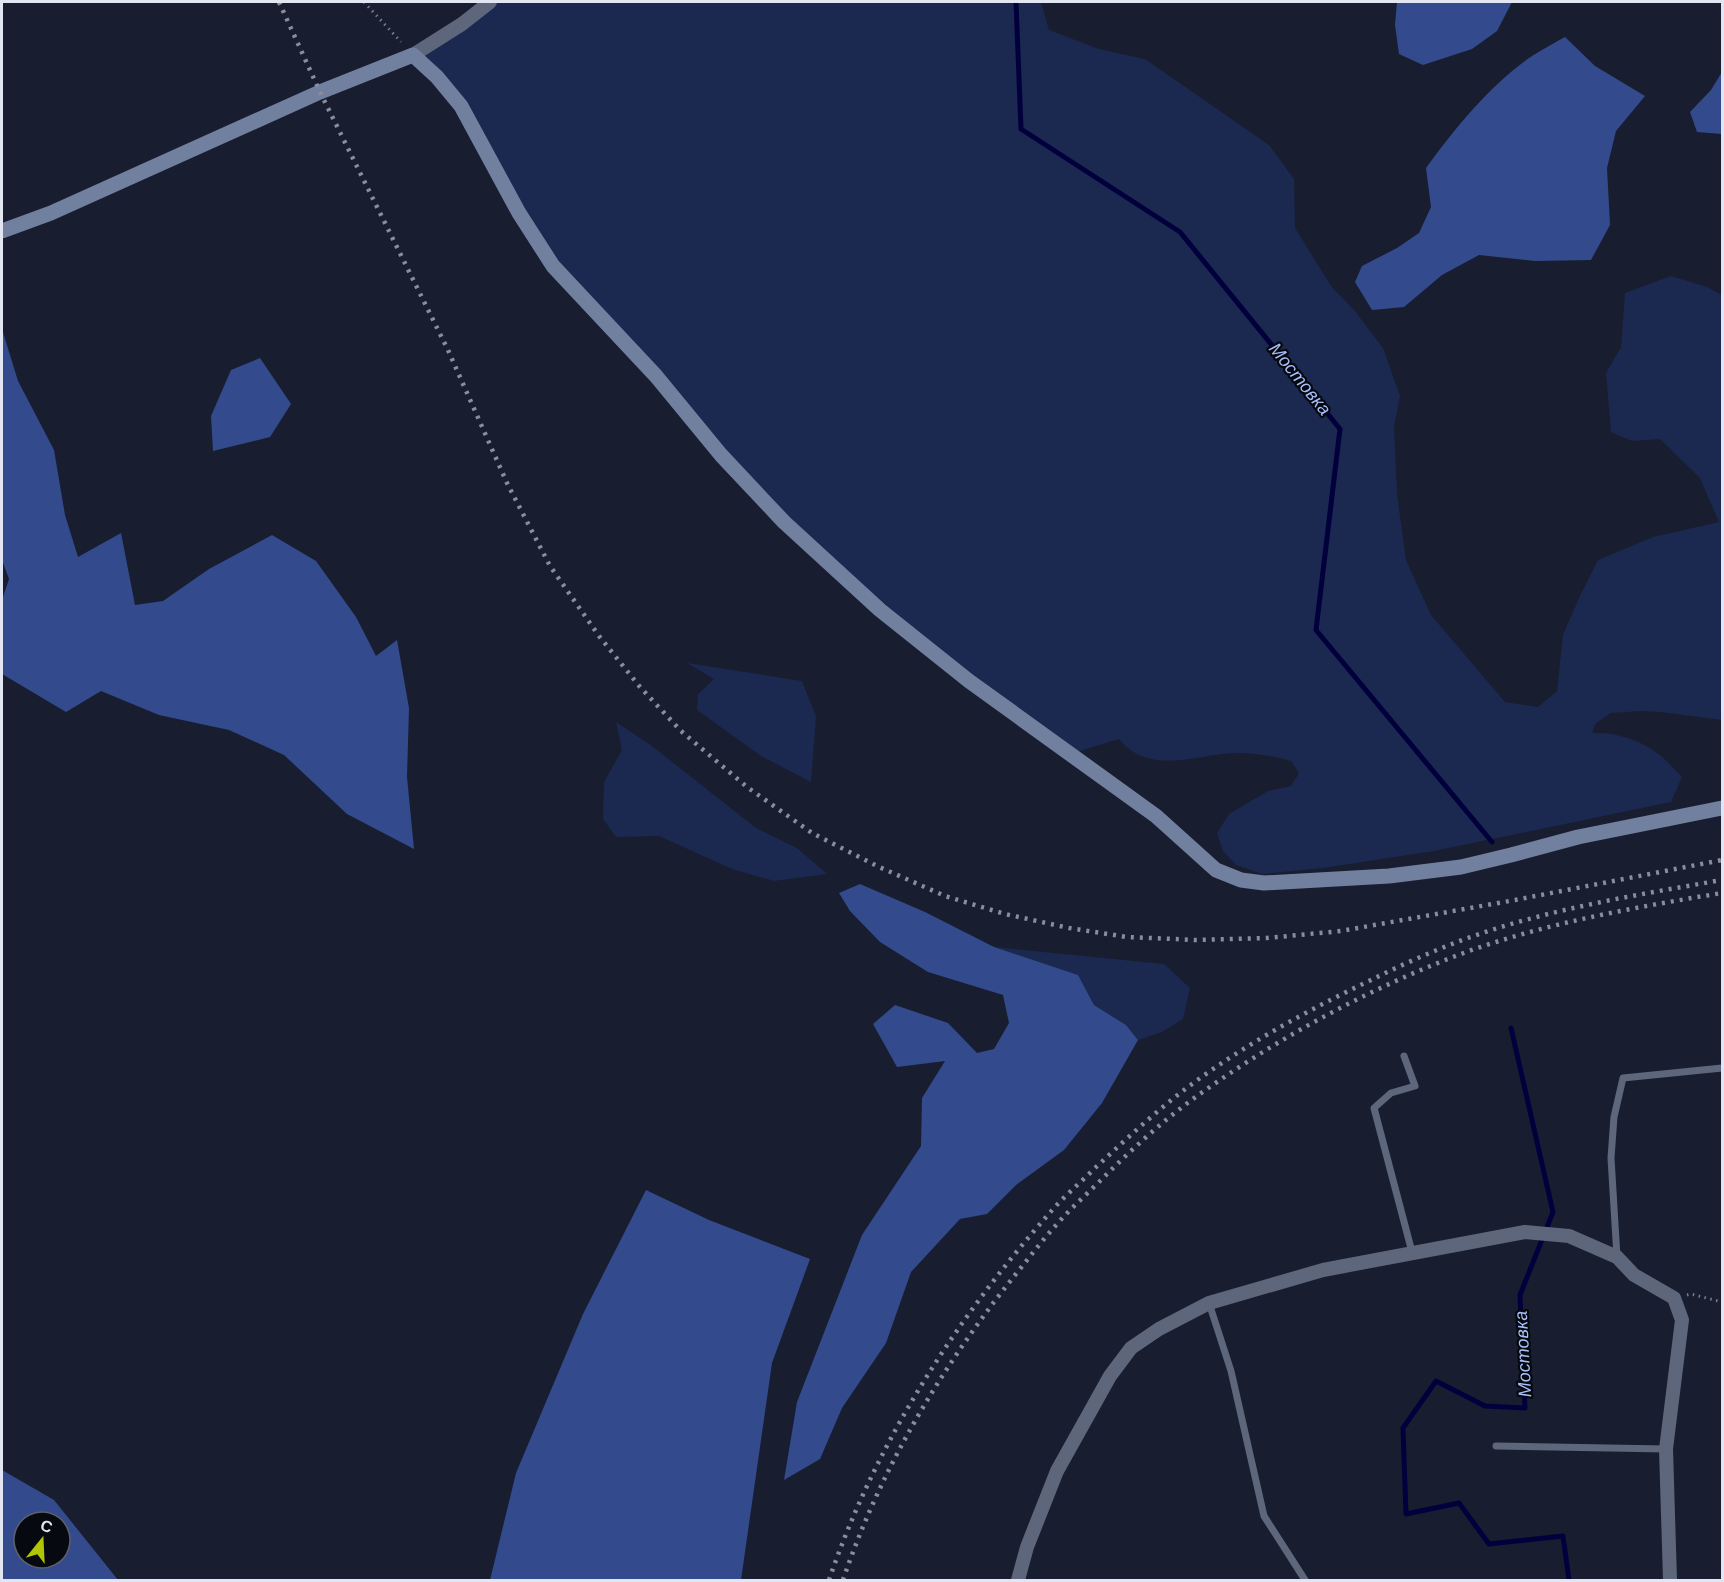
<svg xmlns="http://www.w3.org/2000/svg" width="1724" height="1582" font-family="'DM Sans',sans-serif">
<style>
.green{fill:#1b284f}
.forest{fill:#334a8d;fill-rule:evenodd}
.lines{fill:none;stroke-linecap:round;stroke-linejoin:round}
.stream{stroke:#02003c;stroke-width:5}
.path{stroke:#7a7f8e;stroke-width:3;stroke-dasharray:1.5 4.5;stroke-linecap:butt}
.lane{stroke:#5d667b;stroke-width:7}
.street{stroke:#5d667b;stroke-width:14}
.secondary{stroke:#7280a0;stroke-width:15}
.rail{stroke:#898e9d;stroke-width:4.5;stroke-dasharray:3 6;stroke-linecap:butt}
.labels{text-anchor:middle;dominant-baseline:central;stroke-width:4.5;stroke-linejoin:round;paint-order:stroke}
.water-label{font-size:18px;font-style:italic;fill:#a8bff9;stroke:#060910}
</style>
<rect width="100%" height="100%" fill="#181e30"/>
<g class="green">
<path d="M490 2H1041L1049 30 1099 49 1145 59 1269 145 1294 179 1295 228 1331 286 1355 311 1383 348 1400 396 1394 427 1397 494 1406 560 1431 615 1505 702 1538 707 1557 691 1563 635 1580 596 1598 560 1653 537 1719 522 1700 478 1660 439 1632 441 1611 432 1606 373 1621 347 1625 293 1671 276 1707 287 1722 295V720L1661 712 1641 711 1611 713 1595 724 1592 733C1615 732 1639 739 1657 753 1666 759 1674 769 1682 777L1671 802 1434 851 1323 868 1262 874 1236 865 1223 851 1217 833 1229 814 1268 791 1291 786 1299 773 1291 761C1270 755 1245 751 1223 754 1194 757 1159 769 1132 751 1127 748 1123 743 1119 739L1070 754 969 681 784 522 553 266 461 106 413 55Z"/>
<path d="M687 663 802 681 816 716 811 782 761 756 697 710 698 694 714 679Z"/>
<path d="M616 722 652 746 756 828 797 848 827 874 774 881 732 869 659 836 616 837 603 819 604 782 622 750Z"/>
<path d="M994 947 1164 964 1190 988 1183 1019 1162 1032 1138 1040 1126 1025 1094 1005 1078 975Z"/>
</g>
<g class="forest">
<path d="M1397 2H1512L1497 31 1472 49 1423 65 1399 54 1395 25Z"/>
<path d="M1565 37 1595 66 1645 96 1616 131 1607 168 1610 225 1591 260 1535 261 1479 255 1442 275 1404 307 1372 310 1355 282 1362 266 1397 248 1419 233 1431 207 1426 168C1456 127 1490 85 1532 56 1543 49 1554 43 1565 37Z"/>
<path d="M1722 72V134L1697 132 1690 112 1711 90Z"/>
<path d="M2 329 18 381 54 450 65 515 78 557 121 533 135 605 163 601 209 569 272 535 316 561 356 617 376 656 397 640 409 708 407 777 414 849 347 814 284 755 229 730 159 715 101 691 66 712 2 674V600L9 579 2 560Z"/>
<path d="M260 358 291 404 270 437 213 451 211 416 231 370Z"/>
<path d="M860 884 925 912 994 947 1078 975 1094 1005 1126 1025 1138 1040 1102 1103 1064 1150 1016 1185 987 1214 960 1219 911 1272 886 1343 842 1408 820 1459 784 1480 797 1402 862 1235 921 1146 922 1098 945 1061 897 1067 873 1024 895 1005 948 1023 977 1053 994 1049 1009 1023 1003 995 928 972 880 942 850 911 839 893Z"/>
<path d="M646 1190 709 1220 810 1259 772 1363 741 1580H490L516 1473 583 1314Z"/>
<path d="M2 1470 54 1500 118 1580H2ZM24 1522H60V1558H24Z"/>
</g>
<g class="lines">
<g class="stream">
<path d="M1016 2 1021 129 1180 232 1340 429 1316 630 1492 842"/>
<path d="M1511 1028 1553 1212 1520 1295 1525 1408 1485 1406 1436 1381 1403 1428 1406 1514 1459 1503 1489 1544 1563 1536 1569 1580"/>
</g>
<g class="path">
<path d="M364 2 401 42"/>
<path d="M1687 1295 1691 1294 1722 1302"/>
</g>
<g class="lane">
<path d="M1404 1056 1415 1086 1391 1093 1374 1108 1412 1252"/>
<path d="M1617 1257 1611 1158 1614 1117 1623 1078 1722 1068"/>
<path d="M1209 1303 1231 1371 1264 1516 1305 1580"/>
<path d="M1496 1446 1666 1449"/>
</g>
<g class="street">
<path d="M413 55 462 24 490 2"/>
<path d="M1018 1580 1027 1547 1057 1471 1110 1376 1131 1348 1159 1329 1209 1303 1323 1270 1525 1232 1569 1236 1617 1257 1634 1275 1674 1298 1682 1320 1666 1449 1670 1580"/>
</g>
<path class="secondary" d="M2 231 51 213 320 92 413 55 437 77 461 106 519 213 553 266 656 376 721 455 784 522 880 610 969 681 1156 816 1216 870 1241 880 1264 883 1389 876 1461 867 1511 855 1578 837 1722 808"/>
<g class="rail">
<path d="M279 2 320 92 448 350 507 483 550 566 599 636 640 687 681 731 747 787 812 833 877 866 945 896 1005 914 1069 928 1127 937 1196 940 1267 938 1341 931 1515 900 1722 860"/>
<path d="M829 1580C875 1445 953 1323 1047 1216 1061 1199 1078 1185 1094 1169 1123 1142 1153 1114 1184 1090 1242 1046 1306 1011 1371 980 1401 965 1433 951 1465 939 1548 909 1636 895 1722 880"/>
<path d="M843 1580C882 1464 947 1358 1024 1264 1035 1250 1046 1236 1058 1223 1071 1208 1086 1195 1100 1181 1129 1152 1160 1123 1193 1099 1277 1038 1371 987 1469 951 1551 922 1637 907 1722 893"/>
</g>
</g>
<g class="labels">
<g class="water-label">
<text transform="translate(1300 379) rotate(51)">Мостовка</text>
<text transform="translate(1523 1354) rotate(-93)">Мостовка</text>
</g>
</g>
<rect width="1724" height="1582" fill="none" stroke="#e1e6f2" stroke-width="6"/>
<g transform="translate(42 1540) rotate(18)"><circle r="28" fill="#060910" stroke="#5e616a" stroke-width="1.5"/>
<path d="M0-4.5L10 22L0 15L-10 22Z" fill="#b0c503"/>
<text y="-9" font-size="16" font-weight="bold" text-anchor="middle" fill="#e1e6f2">С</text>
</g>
</svg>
